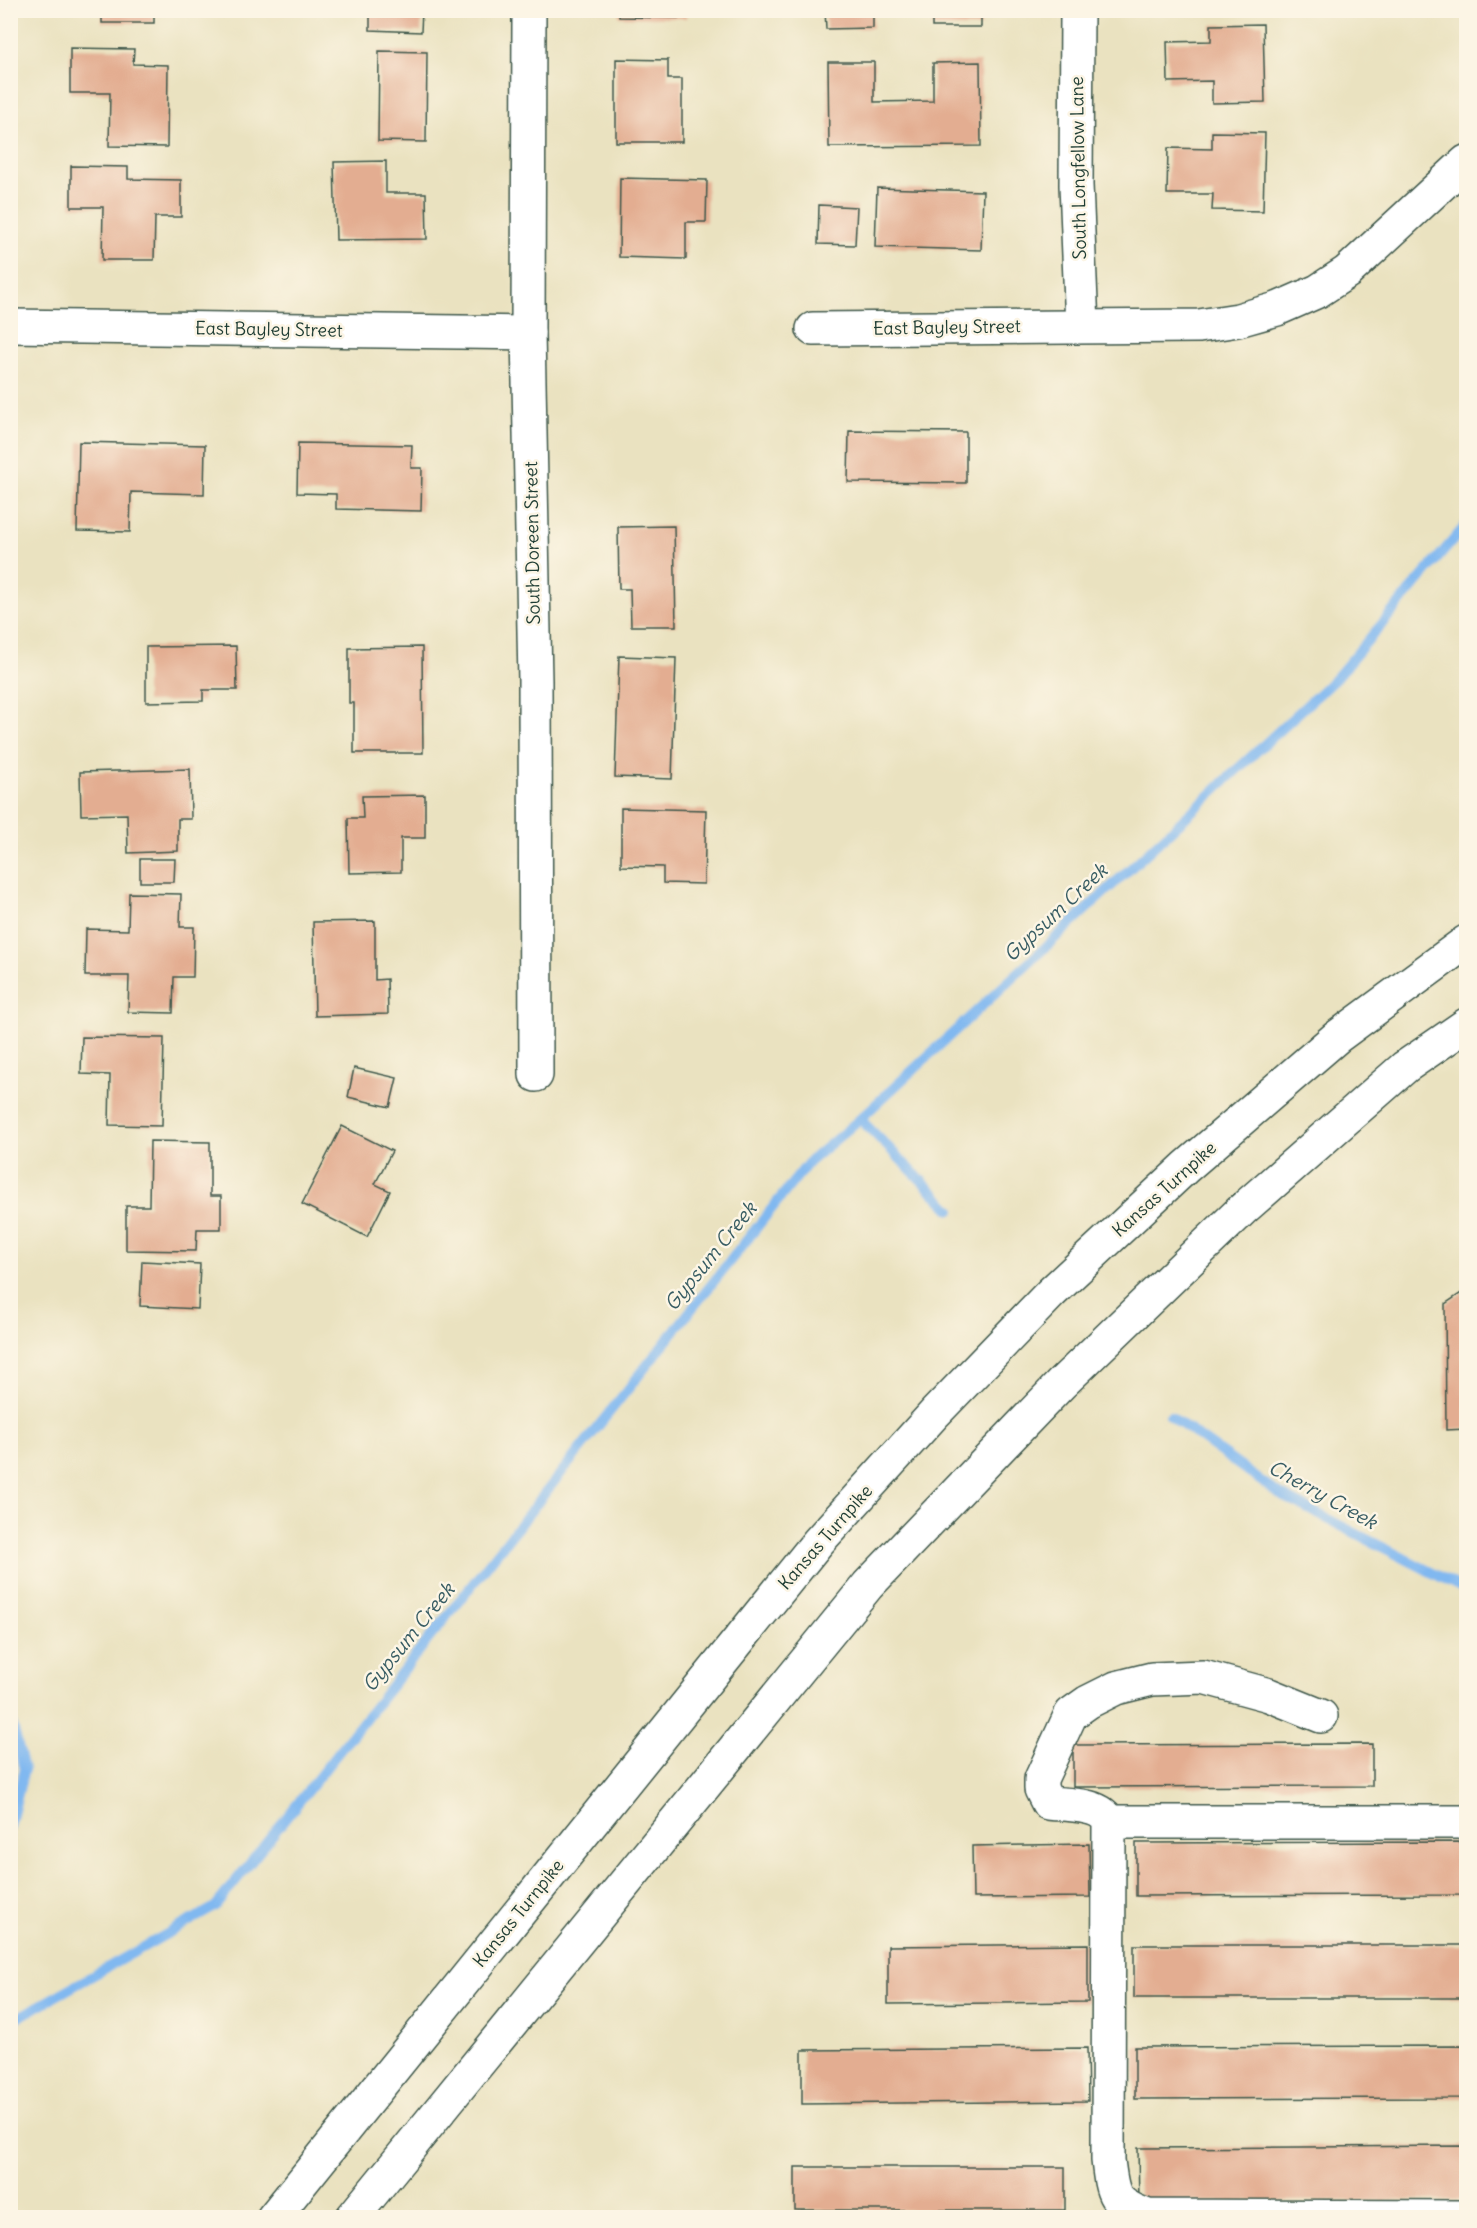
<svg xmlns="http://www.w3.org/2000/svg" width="1477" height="2228" font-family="Delius,sans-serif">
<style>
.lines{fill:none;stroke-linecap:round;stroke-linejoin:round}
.stream{stroke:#80b8f0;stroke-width:10}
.building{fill:#e3ad91}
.minor-casing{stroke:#3d5649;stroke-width:36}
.highway-casing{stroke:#3d5649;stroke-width:36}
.minor{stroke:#fff;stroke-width:33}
.highway{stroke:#fff;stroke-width:33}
.labels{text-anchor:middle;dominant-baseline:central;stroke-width:5;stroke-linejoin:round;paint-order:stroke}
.street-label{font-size:18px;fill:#1f3d34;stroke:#fcf5e5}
.water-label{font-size:20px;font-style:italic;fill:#375c63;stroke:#fcf5e5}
</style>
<rect width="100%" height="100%" fill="#fcf5e5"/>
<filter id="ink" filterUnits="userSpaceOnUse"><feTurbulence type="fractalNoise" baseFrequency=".0167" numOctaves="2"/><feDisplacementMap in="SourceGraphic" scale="12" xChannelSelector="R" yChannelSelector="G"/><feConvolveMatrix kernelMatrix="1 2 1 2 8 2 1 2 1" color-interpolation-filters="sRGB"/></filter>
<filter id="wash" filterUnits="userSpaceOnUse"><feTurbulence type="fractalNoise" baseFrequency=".008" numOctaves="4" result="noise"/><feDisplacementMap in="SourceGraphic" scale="24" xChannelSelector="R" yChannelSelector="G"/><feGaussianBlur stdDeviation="1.35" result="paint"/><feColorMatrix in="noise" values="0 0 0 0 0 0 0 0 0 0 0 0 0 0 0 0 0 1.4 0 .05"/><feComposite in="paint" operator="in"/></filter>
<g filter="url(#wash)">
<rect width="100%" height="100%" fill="#eae2c0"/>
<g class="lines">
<g class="stream">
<path d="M860 1119 951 1210"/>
<path d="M1170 1416 1279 1494 1466 1590"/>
<path d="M10 1715 24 1769 10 1826"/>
<path d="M10 2022 215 1907 809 1162 860 1119 1336 678 1466 525"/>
</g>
</g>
<g id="blocks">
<g class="building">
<rect x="102" y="10" width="52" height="13"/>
<path d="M370 10H422L421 32 370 30Z"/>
<path d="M619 10H686V18L619 17Z"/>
<path d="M825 10H873V28L826 29Z"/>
<rect x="932" y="10" width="49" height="17"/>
<path d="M1263 24 1265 102 1212 103V81L1168 82 1167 42 1211 41V25Z"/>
<path d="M70 48 134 49 133 64 168 65 167 147 109 146 110 93H70Z"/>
<path d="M379 51 427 52 426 142 378 141Z"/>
<path d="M616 59 668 60V79H682V142H616Z"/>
<path d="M828 62H874V102L933 101V63L980 62 981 146 829 147Z"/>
<path d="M1212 132 1265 133 1263 211 1212 210 1213 194H1167L1168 148 1212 149Z"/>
<path d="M386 161V193H426L427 239 336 240 334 162Z"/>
<path d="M71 166 128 167V179L181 180V217H155L154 260H102L103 207H71Z"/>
<path d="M620 178 707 180 706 222H686V259L619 257Z"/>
<path d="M877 188 983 191 981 250 875 247Z"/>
<path d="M819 205 857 207 855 245 818 244Z"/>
<path d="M849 431 966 432V483L848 482Z"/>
<path d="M79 442 205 445 204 494 131 492 130 532 77 531Z"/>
<path d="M298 443 412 445 411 468H422L421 511 336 509V494L297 493Z"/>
<path d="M674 526 676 626H631L630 589H619L618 527Z"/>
<path d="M236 646 237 690H203V701L146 702V647Z"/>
<path d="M422 647 423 753H354V703H349V648Z"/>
<path d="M619 656 676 658 672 779 615 777Z"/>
<path d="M190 769 191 819H178V851L128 853 127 814 81 815 80 772Z"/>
<path d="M425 795V838H401V872L349 873 348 818H363L362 796Z"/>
<path d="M621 808 706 810 704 884 663 883V867L621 866Z"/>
<path d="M140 859H175L174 882H140Z"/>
<path d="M129 893 181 894 180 927H194L193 977H174L173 1013 128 1012 129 976H85L86 929 128 930Z"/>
<path d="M375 921V980L387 979 388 1014 315 1016 313 922Z"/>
<path d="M82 1037 164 1038 162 1126 109 1125 110 1075 81 1074Z"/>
<path d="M354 1068 397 1078 390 1107 348 1097Z"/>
<path d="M342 1126 392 1151 375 1184 390 1191 367 1237 302 1204Z"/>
<path d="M150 1141 210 1142V1196H221V1229H197L196 1251 126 1250V1206H149Z"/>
<path d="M142 1261 200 1264 198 1309 140 1306Z"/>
<path d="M1466 1290V1429L1446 1430 1445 1304Z"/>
<path d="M1372 1744V1786L1073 1787V1745Z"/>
<path d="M1466 1842V1895L1136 1896V1843Z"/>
<path d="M1089 1844 1090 1897 973 1898 972 1846Z"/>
<path d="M1088 1944V2002L888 2004V1946Z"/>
<rect x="1134" y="1945" width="332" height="53"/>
<path d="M1466 2046V2098L1135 2099V2047Z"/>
<path d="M1087 2048 1088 2101 802 2104V2050Z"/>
<path d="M1466 2146V2200L1139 2202 1138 2148Z"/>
<rect x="795" y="2167" width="270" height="43"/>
</g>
</g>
</g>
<g filter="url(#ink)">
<use href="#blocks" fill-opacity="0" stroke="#3d5649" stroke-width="1.5"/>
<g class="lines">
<g class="minor-casing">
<g id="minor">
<path d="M529 10 528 333 535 681 536 1075"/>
<path d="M1077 10 1076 185 1082 326"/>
<path d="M10 326 528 333"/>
<path d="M813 329 1199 326 1238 320 1277 309 1318 291 1347 272 1466 162"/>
<path d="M1321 1716 1269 1695 1203 1677 1152 1679 1116 1688 1088 1702 1071 1714 1041 1779V1789L1048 1803C1066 1805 1101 1803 1109 1822L1108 2160C1112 2195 1113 2204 1148 2216L1466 2217"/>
<path d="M1109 1822H1466"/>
</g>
</g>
<g class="highway-casing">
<g id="highway">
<path d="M273 2218 818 1542 935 1413 1051 1293 1186 1167 1337 1037 1466 942"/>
<path d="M352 2218 868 1585 1061 1384 1243 1209 1405 1067 1466 1025"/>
</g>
</g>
<use href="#minor" class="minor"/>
<use href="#highway" class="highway"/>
</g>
</g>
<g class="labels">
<g class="street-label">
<text transform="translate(1078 168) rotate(-91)">South Longfellow Lane</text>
<text transform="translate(947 327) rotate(-1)">East Bayley Street</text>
<text transform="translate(269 329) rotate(1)">East Bayley Street</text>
<text transform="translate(532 543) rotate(-91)">South Doreen Street</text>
<text transform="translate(1164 1189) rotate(-42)">Kansas Turnpike</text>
<text transform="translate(825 1537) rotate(-49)">Kansas Turnpike</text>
<text transform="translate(518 1913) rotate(-51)">Kansas Turnpike</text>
</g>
<g class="water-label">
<text transform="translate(1055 912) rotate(-43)">Gypsum Creek</text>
<text transform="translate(710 1256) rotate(-51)">Gypsum Creek</text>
<text transform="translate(1323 1494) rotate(29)">Cherry Creek</text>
<text transform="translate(408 1637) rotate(-51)">Gypsum Creek</text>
</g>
</g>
<rect width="1477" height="2228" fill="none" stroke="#fcf5e5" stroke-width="36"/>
</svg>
